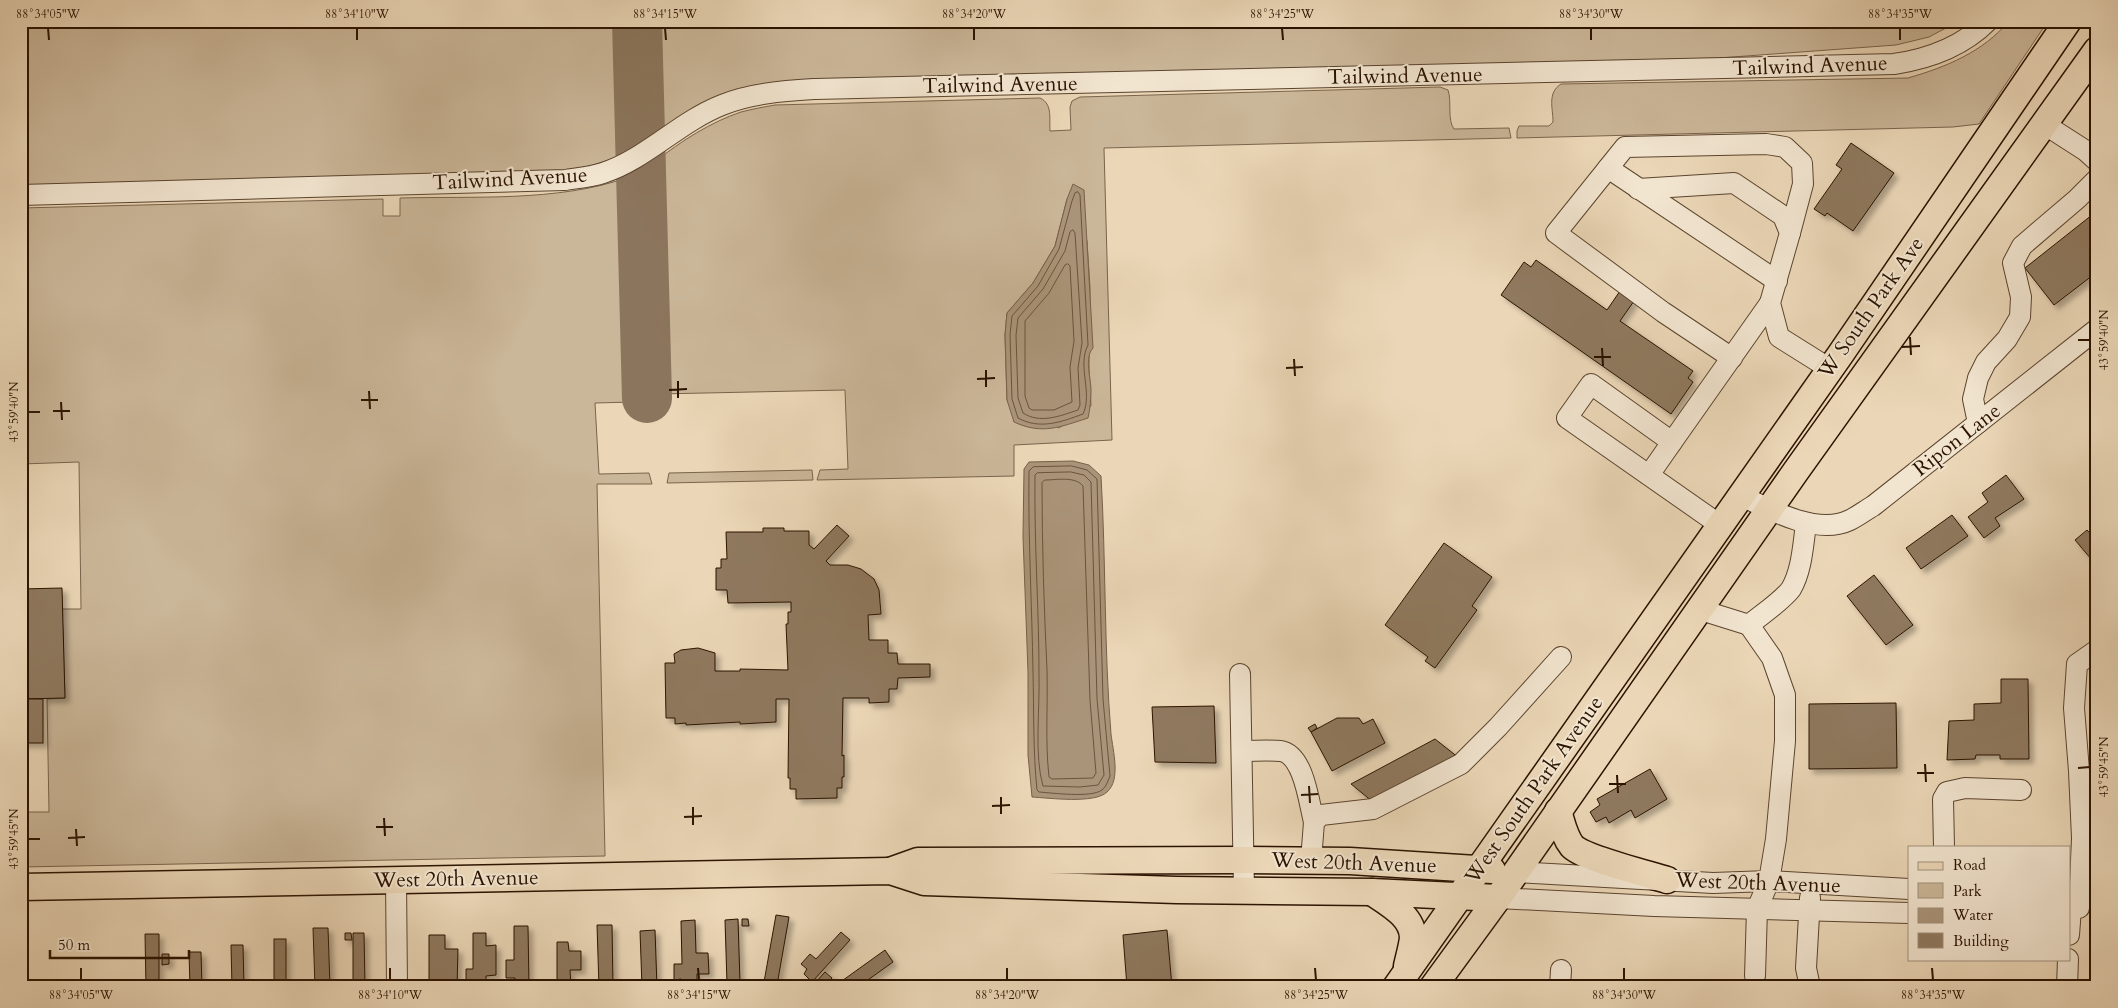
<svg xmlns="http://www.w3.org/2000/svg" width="2118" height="1008" font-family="Cardo,serif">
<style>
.green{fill:#cab698;stroke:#7a644c;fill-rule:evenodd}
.water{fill:#aa9479;stroke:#776049}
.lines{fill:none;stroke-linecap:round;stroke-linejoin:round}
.shore{stroke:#6a543c;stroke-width:1}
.taxiway{stroke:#8b755c;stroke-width:50}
.building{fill:#8f795f;stroke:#2b1300;filter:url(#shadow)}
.minor-casing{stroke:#5b442e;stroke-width:22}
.major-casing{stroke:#2b1300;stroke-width:29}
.minor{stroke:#f2e5d0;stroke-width:20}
.major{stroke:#ebd7b7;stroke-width:26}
.ticks{fill:none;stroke:#2b1300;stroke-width:2}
.labels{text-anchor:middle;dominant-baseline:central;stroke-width:4;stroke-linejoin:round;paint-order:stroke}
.street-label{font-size:21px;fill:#2b1300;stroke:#f2e5d0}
.neatline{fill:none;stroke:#2b1300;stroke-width:2}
.ticks-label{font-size:12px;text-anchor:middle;fill:#2b1300}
</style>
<defs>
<filter id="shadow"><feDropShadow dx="4.5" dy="4.5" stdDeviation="2.5" flood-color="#0004"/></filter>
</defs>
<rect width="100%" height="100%" fill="#ebd7b7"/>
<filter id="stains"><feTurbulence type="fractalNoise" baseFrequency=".004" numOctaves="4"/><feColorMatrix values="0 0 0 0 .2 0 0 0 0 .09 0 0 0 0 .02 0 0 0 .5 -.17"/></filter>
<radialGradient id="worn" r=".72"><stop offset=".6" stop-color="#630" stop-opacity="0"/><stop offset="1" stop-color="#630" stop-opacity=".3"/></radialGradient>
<g class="green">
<path d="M21 21H615L625 154 591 166 548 173 21 187Z"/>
<path d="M659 21H1959L1929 37 1896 45 1719 58 795 82 657 133Z"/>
<path d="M2009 21H2048L1979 124 1953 127 1517 138V131L1519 126H1549L1553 122C1553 108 1547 93 1561 84L1908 78C1946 67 1983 52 2009 21Z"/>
<path d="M1440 87 1448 90C1452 101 1447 120 1454 129L1509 128 1511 138 1104 148 1112 440 1014 445V476L817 480 820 470 848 469 845 390 659 394 656 161C681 141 711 122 741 112 752 109 764 107 775 105L1040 98C1053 104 1049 119 1050 131L1071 130 1070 107 1072 101 1080 97ZM1067 199 1087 241 1090 287 1089 368 1091 406 1059 428 1007 400 1005 335 1007 313 1033 283 1055 246Z"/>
<path d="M626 178 634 402 595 403 599 474 649 473 652 484H597L605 856 21 867V812H49L47 699 65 698 62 609H81L79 462 21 464V208L383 199V216H400V198C473 196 557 202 626 178Z"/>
<path d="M812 470 813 480 667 483 669 473Z"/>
</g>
<g class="water">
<path d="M1073 184 1084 190 1093 348C1084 357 1091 379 1091 390 1091 400 1090 409 1088 418 1060 427 1042 435 1014 422L1007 400 1005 335 1007 313 1033 283 1055 246 1067 199Z"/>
<path d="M1073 461 1089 465 1101 476C1106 562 1104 649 1111 734 1113 751 1121 780 1107 792 1095 804 1049 798 1032 797L1028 755V672L1023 537 1024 469 1029 462Z"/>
</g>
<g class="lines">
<g class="shore">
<path d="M1078 192 1080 195 1088 345C1077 366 1093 393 1083 414 1061 422 1040 430 1018 418L1012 399 1010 335 1012 316 1038 286 1059 249 1072 201 1075 193Z"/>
<path d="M1073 230 1075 233 1082 343 1078 368 1080 405 1078 410C1060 416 1040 424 1023 413L1018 398 1016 335 1018 318 1043 289 1065 251 1070 232Z"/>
<path d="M1068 264 1070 266 1074 341 1070 367 1072 402 1054 410H1032L1029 408 1025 396V321L1049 293 1065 265Z"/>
<path d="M1072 466 1087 470 1097 479 1103 699 1110 776C1108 781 1106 787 1102 790 1091 798 1053 793 1039 792L1037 790C1033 751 1034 712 1033 673 1032 605 1028 539 1029 471L1033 467Z"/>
<path d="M1071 472 1084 475 1091 482 1097 699 1104 775 1098 785 1080 787 1043 786C1034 756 1040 707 1039 675 1039 608 1034 542 1035 475L1037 473Z"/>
<path d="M1045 480C1057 480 1075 476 1083 486L1090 700 1096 773 1093 778 1052 779 1049 777C1045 741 1048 706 1047 670 1044 608 1042 545 1042 483Z"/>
</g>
<path class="taxiway" d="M637 21 647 398"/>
</g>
<g class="building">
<path d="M1851 143 1894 173 1853 231 1827 213 1825 216 1814 209 1842 169 1836 165Z"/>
<path d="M2097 211V272L2054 305 2025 268Z"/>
<path d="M1536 260 1607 310 1620 291 1634 301 1620 321 1693 371 1688 378 1693 382 1671 414 1501 295 1524 262 1531 267Z"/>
<path d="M2006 475 2024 499 1995 518 2000 526 1984 538 1968 517 1988 502 1982 493Z"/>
<path d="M1952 515 1968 536 1921 569 1906 548Z"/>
<path d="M837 525 849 536 826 561 830 565H848L861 569 874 579 879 590 881 614 868 615 869 640H888V653H897L898 664H930V677L898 678 897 689H889V702L869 703V698H843L842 756 844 755V777H842V788H837V798L796 799V789H790V778H788L789 699H776V722L740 724V722L686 725V723L675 724V718H666L665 663H675L674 654 681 650 698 648 715 653V671H740V669L788 670 786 624H788V612H791V602L728 603 727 590H716V568H721V559H727L726 532H763V528H784V531H809V545L814 549Z"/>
<path d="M2087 530 2097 541V566L2075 540Z"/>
<path d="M1444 543 1492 577 1472 606 1477 610 1435 668 1425 661 1428 657 1385 625Z"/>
<path d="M1874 575 1913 625 1886 645 1847 596Z"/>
<path d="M62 588 65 698 21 699V589Z"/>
<path d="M2001 679H2028L2029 759H2000V755H1976L1975 759 1947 760 1949 721 1974 720V704L2001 703Z"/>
<rect x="21" y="699" width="22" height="44"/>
<path d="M1896 703 1897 768 1809 769V704Z"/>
<path d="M1214 706 1216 763 1155 762 1152 707Z"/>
<path d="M1337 718H1359L1363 724 1373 719 1385 743 1332 771 1311 732Z"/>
<path d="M1315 724 1317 728 1311 732 1308 728Z"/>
<path d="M1435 739 1459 758 1373 802 1351 784Z"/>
<path d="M1650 769 1667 799 1635 818 1631 810 1609 823 1606 817 1596 822 1590 812 1600 805 1597 799Z"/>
<path d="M776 915 789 917 777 985 764 982Z"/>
<path d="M738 919 740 983 727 984 725 920Z"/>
<path d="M742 919H748L749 926H742Z"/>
<path d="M695 920 696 953H708L709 974H697V986L682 987 681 979 674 980V964H682L681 921Z"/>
<path d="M597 925H612L613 987H599Z"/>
<path d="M514 926H528L529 987H515V978H506V960H514Z"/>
<path d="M313 928H328L330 987H315Z"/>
<path d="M655 930 657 987H642L640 931Z"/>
<path d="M1167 930 1172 987H1127L1123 935Z"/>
<path d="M841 932 850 940 812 982 804 974 807 969 801 964 810 954 816 959Z"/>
<path d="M345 933H351L352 940H345Z"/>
<path d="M353 933H364L365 987H353Z"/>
<path d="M473 933H486V946L496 945V975L486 976V987H473V982H466V969H473Z"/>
<path d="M145 934H159V987H146Z"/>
<path d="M429 935H445V949H458L457 987H429Z"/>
<rect x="274" y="939" width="12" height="48"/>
<path d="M557 942H568L569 951H581V970H570L571 987H557Z"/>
<path d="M231 945H243L244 987H232Z"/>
<path d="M885 950 893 962 858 987H841L839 983Z"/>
<path d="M189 952H201L202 987H190Z"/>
<path d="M162 954H169V964L162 965Z"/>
<path d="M825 972 832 978 825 987H822L816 982Z"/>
</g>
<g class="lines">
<g class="minor-casing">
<g id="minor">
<path d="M2044 124 2086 151 2097 161"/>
<path d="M1608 168 1777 281"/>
<path d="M1638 189 1734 183 1783 216 1790 233 1770 303 1779 337 1830 369"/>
<path d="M21 195 565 180C578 178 591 177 603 173 646 159 679 122 722 105 751 93 784 91 815 89L1894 64C1928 59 1963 46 1988 21"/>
<path d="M1732 358 1663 312 1556 233 1625 147 1766 144 1785 147 1802 163 1803 184 1790 233"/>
<path d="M1978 423 1973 399 1978 378 1986 362 2007 339 2020 317 2021 297 2013 263 2022 246 2077 199 2097 179"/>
<path d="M1649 475 1672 442"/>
<path d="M1740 495C1770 510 1817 536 1850 520 1858 516 1866 510 1873 506L2097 329"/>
<path d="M1720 525 1567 418 1591 384 1672 442 1770 303"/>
<path d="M1701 610 1749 625C1761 615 1782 601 1791 589 1802 570 1803 545 1806 524"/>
<path d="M1749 625 1772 658 1785 695V741L1776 839 1769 881 1757 909 1755 976"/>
<path d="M1240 674 1244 890"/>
<path d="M1242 751C1255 751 1268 750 1281 751 1304 755 1309 803 1314 822"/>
<path d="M1944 847 1943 799 1947 792 1965 788 2021 790"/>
<path d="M1311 861 1314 822 1321 815 1373 809 1461 764 1498 727 1561 657"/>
<path d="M1514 872 1713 883 1769 881 1909 889"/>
<path d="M396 880 397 987"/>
<path d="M1498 898 1654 906 1909 913"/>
<path d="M2079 908 2082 838 2079 771 2074 708 2077 664 2097 650"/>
<path d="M2069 935 2071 908"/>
<path d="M1560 987 1561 970"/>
<path d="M1810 987 1806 968 1810 898"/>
<path d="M2067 987 2068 959"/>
</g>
</g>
<g class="major-casing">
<g id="major">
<path d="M1558 811C1562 823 1564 836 1572 846 1583 858 1648 874 1667 880"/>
<path d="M890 871 918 861 1244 860 1350 861 1492 870"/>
<path d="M21 887 890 871 924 882 1177 890 1372 892 1498 898"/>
<path d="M1372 892C1388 903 1413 916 1413 938 1412 947 1409 957 1407 966"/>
<path d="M1396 987 1840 355 2068 21"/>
<path d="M1433 987 1498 898 1796 471 2097 50"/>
</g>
</g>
<use href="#minor" class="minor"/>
<use href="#major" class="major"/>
</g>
<path class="ticks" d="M48 28 49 40M357 28V40M665 28 666 40M974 28V40M1282 28 1283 40M1591 28V40M1900 28V40M1910 337 1911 355M2078 340H2090M1902 347 1920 346M1602 348 1603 366M1594 357H1611M1294 359 1295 376M1286 368 1303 367M986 370V387M977 379 995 378M678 381V398M669 390 687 389M369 391 370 409M361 400H378M61 402 62 420M53 411H70M28 412H40M1925 764 1926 782M2078 768 2090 767M1917 773H1934M1617 775 1618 793M1609 784H1626M1309 786 1310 803M1301 795 1318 794M1001 797V814M992 806 1010 805M693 807V825M684 817 702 816M384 818 385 836M376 827H393M76 829 77 846M68 838 85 837M28 839H40M81 968V980M390 968V980M698 968 699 980M1007 968V980M1315 968 1316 980M1624 968V980M1932 968 1933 980"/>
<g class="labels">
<g class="street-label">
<text transform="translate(1810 66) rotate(-2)">Tailwind Avenue</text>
<text transform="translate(1405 76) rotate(-1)">Tailwind Avenue</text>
<text transform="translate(1000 85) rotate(-1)">Tailwind Avenue</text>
<text transform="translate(510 179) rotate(-3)">Tailwind Avenue</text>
<text transform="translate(1871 308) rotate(-55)">W South Park Ave</text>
<text transform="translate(1957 440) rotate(-38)">Ripon Lane</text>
<text transform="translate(1534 790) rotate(-55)">West South Park Avenue</text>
<text transform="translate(1354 863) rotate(2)">West 20th Avenue</text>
<text transform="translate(456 879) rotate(-1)">West 20th Avenue</text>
<text transform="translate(1758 883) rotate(2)">West 20th Avenue</text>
</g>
</g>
<rect width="2118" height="1008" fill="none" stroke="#ebd7b7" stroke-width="55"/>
<rect x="1908" y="846" width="162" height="115" fill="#f2e5d0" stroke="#a2917d"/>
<rect x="1918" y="862" width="25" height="8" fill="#ebd7b7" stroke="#a2917d"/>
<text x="1953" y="870" font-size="15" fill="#2b1300">Road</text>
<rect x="1918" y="883" width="25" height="15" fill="#cab698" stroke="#a2917d"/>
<text x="1953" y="896" font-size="15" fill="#2b1300">Park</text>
<rect x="1918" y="908" width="25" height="15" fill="#aa9479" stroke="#a2917d"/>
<text x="1953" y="920" font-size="15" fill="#2b1300">Water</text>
<rect x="1918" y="933" width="25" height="15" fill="#8f795f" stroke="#a2917d"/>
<text x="1953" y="946" font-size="15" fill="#2b1300">Building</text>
<path d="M50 950v8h139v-8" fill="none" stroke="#2b1300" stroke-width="2.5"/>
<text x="58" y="950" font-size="15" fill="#2b1300" stroke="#f2e5d0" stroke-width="4" paint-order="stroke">50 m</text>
<rect x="28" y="28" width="2062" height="952" class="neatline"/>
<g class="ticks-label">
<text x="48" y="18">88°34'05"W</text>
<text x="357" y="18">88°34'10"W</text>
<text x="665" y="18">88°34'15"W</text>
<text x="974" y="18">88°34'20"W</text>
<text x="1282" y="18">88°34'25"W</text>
<text x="1591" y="18">88°34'30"W</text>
<text x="1900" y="18">88°34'35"W</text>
<text transform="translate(2104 340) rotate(-90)" y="4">43°59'40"N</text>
<text transform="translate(14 412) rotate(-90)" y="4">43°59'40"N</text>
<text transform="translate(2104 767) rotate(-90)" y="4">43°59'45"N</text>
<text transform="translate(14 839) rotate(-90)" y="4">43°59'45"N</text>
<text x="81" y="999">88°34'05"W</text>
<text x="390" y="999">88°34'10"W</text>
<text x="699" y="999">88°34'15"W</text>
<text x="1007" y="999">88°34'20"W</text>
<text x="1316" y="999">88°34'25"W</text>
<text x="1624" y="999">88°34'30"W</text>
<text x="1933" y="999">88°34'35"W</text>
</g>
<rect width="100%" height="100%" filter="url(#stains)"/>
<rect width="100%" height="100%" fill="url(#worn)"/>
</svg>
